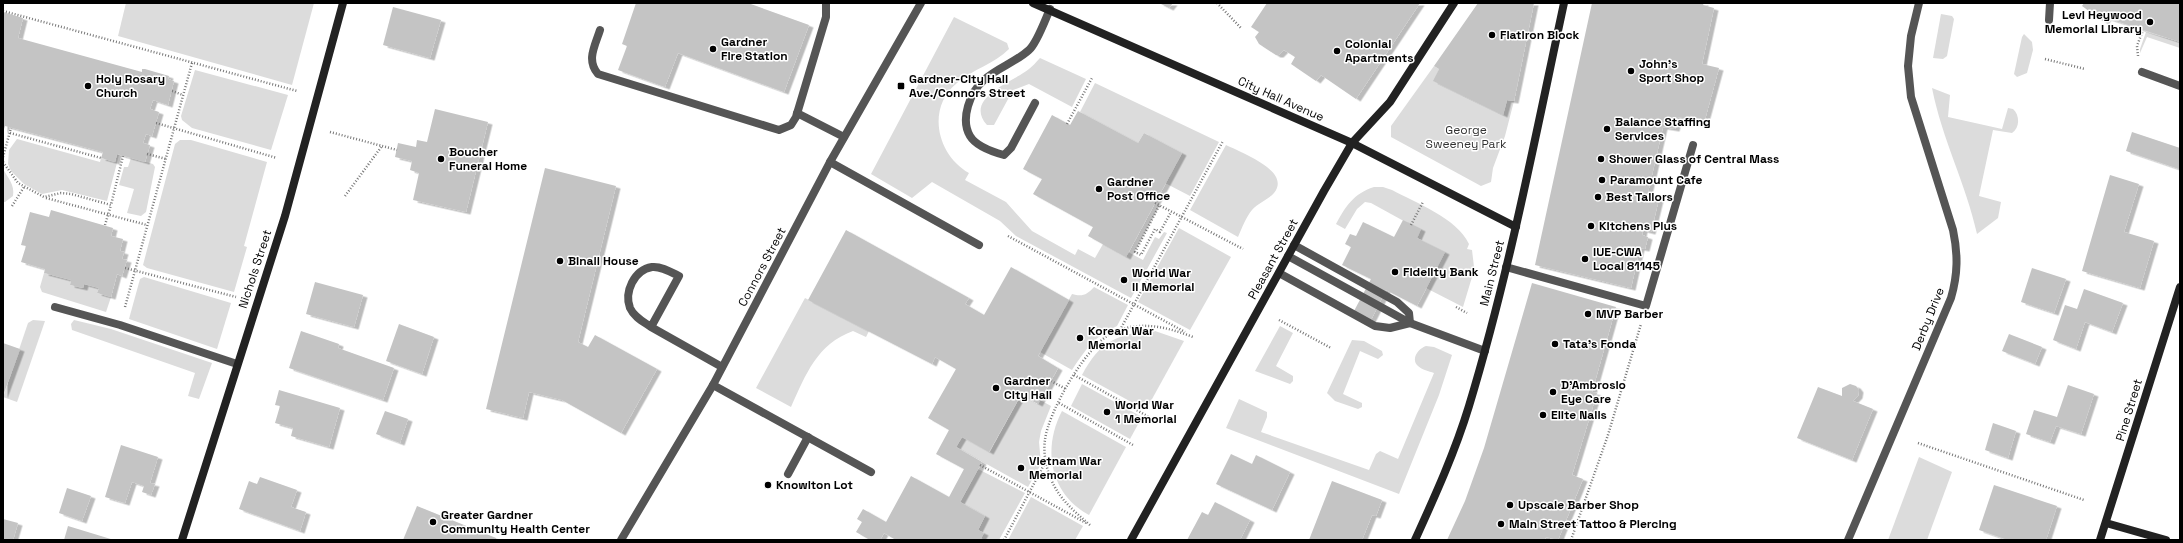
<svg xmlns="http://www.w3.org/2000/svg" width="2183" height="543" font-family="'Space Grotesk',sans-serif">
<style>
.green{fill:#dcdcdc}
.building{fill:#c4c4c4;filter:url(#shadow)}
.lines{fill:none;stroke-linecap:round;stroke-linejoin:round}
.path{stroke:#777;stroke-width:2.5;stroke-dasharray:1 2;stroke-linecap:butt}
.lane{stroke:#555;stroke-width:8}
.street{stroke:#555;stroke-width:8}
.secondary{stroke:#222;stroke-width:8}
.poi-dot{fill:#000;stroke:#fff;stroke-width:1.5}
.labels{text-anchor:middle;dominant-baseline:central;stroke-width:3;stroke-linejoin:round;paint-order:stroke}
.poi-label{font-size:12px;font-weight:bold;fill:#000;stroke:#fff;text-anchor:start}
.street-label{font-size:12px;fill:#000;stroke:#fff}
.park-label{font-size:12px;fill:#333;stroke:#fff}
</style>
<defs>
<filter id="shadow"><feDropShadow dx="4.5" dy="2.5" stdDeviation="0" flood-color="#0004"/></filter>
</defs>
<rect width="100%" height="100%" fill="#fff"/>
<g class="green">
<path d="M126 3H314L292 85 118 36Z"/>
<path d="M1941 14 1952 16 1954 19 1947 56 1943 59 1933 58Z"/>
<path d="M954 17 1007 43 1009 49C994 64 973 69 957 83 926 108 937 155 969 173L965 180 1006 202 1032 231 1075 255 1078 249 1095 258 1103 244 1128 252 1143 260 1155 237 1159 239 1164 232 1167 233 1131 298 1016 236 1000 221 932 182 912 198 871 174Z"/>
<path d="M2146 32 2180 42V48L2147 37 2140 53V49Z"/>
<path d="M2024 34 2032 42 2033 50 2027 73 2017 77 2014 74 2022 37Z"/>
<path d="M1040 58 1086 79 1072 107 1029 84 1013 90 994 125H987C963 98 1013 82 1029 69 1033 66 1036 62 1040 58Z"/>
<path d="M1434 66 1439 69 1434 81 1503 114 1507 100 1514 101 1505 136 1493 168 1491 182 1481 186 1391 137V126L1396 119Z"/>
<path d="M195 70 288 95 271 150 192 128 182 120 181 116Z"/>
<path d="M1095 83 1219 142 1190 196 1165 183 1182 153 1144 133 1138 143 1080 112Z"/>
<path d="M1932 88 1950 95 1948 117 2002 129 2008 108 2013 109C2020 115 2020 128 2012 133L1993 130 1979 196 2001 202 1998 218 1977 234C1966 184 1942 139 1932 88Z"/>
<path d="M17 139 100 162 101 158 115 162 117 154 119 155 107 201 62 190 42 194 24 184 11 171 8 164 9 150Z"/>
<path d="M180 140H191L267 162 244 246 247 247 234 292 147 268 143 265 175 144Z"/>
<path d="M1226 145C1240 152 1292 171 1274 193 1268 200 1258 203 1252 210 1246 217 1242 228 1238 237L1190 210Z"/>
<path d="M131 158 153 164 155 167 146 212 141 216 127 213 134 189 119 185 124 167H128Z"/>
<path d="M3 169C8 178 15 185 13 196L5 202H3Z"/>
<path d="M1374 187H1383L1392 190C1416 203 1457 218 1469 244L1467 249 1472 250 1474 267 1472 277 1463 307 1426 288 1444 252 1417 238 1411 225 1371 203 1365 202 1357 209 1345 229 1336 224C1346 206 1353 194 1374 187Z"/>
<path d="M1179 228 1231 257 1190 330 1138 302Z"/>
<path d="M44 273 71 280 70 285 83 288 84 284 99 288 97 293 111 297 106 312 42 292 40 287Z"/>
<path d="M144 277 231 303 217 349 129 319 140 279Z"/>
<path d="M1094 287 1128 305 1117 326C1096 335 1084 351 1072 370L1040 352 1072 294C1082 297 1087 295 1094 287Z"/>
<path d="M805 298 869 331 866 337 853 331C817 344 806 374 791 407L756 388Z"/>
<path d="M33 320 45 321 17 402 3 397 28 323Z"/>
<path d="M74 320 111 329 212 363 199 399 188 396 195 373 72 330 71 324Z"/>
<path d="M1280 326 1293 333 1276 366 1293 376V381L1290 384 1255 371Z"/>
<path d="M1155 331 1184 341 1146 410 1082 375C1099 342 1119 332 1155 331Z"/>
<path d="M1352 340 1364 341 1382 351 1383 355 1378 359 1360 351 1343 394 1362 403V407L1358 409 1335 401 1327 393Z"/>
<path d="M1426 346 1434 347 1452 355 1439 395 1399 494 1226 428 1239 399 1267 412V417L1261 432 1369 470 1376 454 1380 451 1398 459 1434 373C1429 371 1422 370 1418 366 1410 359 1419 348 1426 346Z"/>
<path d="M1082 384 1142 417 1130 439 1071 406Z"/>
<path d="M1021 395 1037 404 1040 400 1051 406 1041 431 1039 442 1041 464 1028 487 956 447 962 437 990 452Z"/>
<path d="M1062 411 1126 447 1089 515C1050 494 1042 449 1062 411Z"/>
<path d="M1919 457 1952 472 1927 540H1888Z"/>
<path d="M978 469 1025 493 999 540H985L981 538 984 533 978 530 985 516 960 502Z"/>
<path d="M1031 497 1083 526 1075 540H1008Z"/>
</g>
<g class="building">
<path d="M636 3H748L809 25 784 92 678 53 665 87 618 70 627 46 622 44Z"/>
<path d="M1159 3H1173L1169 8Z"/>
<path d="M1267 3H1420L1356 99 1321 75 1316 81 1291 64 1295 57 1284 50 1279 55H1276L1259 44 1255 37 1259 32 1251 27Z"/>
<path d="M1478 3H1534L1514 101 1507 100 1503 115 1433 81 1439 69 1434 66Z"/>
<path d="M1592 3H1704L1703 5 1714 8 1702 64 1719 68 1704 123 1678 117 1675 129 1663 127 1647 197 1659 199 1651 232 1643 230 1642 235 1648 237 1645 249 1640 248 1631 288 1535 265Z"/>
<path d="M2084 3H2180V42L2107 18 2104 22 2082 6Z"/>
<path d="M393 7 441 20 430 58 383 45Z"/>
<path d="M3 12 23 18 18 38 142 72V69H145L169 76 168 79 174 81 168 105 153 100 150 109 159 112 152 136 146 134 143 143 150 145 145 162 117 154 115 162 101 158 103 152 5 126 3 132Z"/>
<path d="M435 109 488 122 466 212 413 200 419 173 410 170 412 161 395 157 398 143 416 147 417 140 427 142Z"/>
<path d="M1078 111 1138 143 1144 133 1182 153 1126 257 1088 236 1093 227 1033 194 1042 179 1023 169 1052 115 1070 125Z"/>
<path d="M2132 132 2180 148 2179 169 2126 151Z"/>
<path d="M545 168 616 186 578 342 588 347 595 335 657 369 621 433 562 400 529 392 523 418 486 409Z"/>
<path d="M2110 175 2139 184 2124 232 2154 241 2140 288 2082 271Z"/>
<path d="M51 210 113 228 111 236 123 239 120 251 124 252 122 259 127 260 122 276 117 274 111 297 97 293 99 288 84 284 83 288 70 285 71 280 44 273 45 269 21 262 26 246 21 245 30 212 49 217Z"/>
<path d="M1403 220 1421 229 1417 238 1445 252 1417 306 1386 290 1371 320 1354 311 1371 279 1342 265 1351 247 1345 244 1350 234 1356 236 1363 222 1394 237Z"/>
<path d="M846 230 969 298 965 304 984 315 1011 267 1069 300 1038 356 1058 368 1038 404 1021 395 989 452 962 437 956 447 982 462 960 502 985 516 978 530 984 533 980 540H896L884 533 880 540H870L856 532 862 522 857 519 863 509 886 522 911 476 949 497 964 469 936 454 949 430 928 418 956 369 935 357 932 364 808 300Z"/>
<path d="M2032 268 2066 279 2054 313 2021 302Z"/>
<path d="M315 282 363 295 354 327 306 314Z"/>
<path d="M1532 283 1616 307 1592 392 1597 393 1572 475 1583 479 1558 540 1546 537 1545 540H1447L1465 501 1484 448Z"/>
<path d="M2084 289 2123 303 2112 332 2085 322 2076 349 2053 340 2065 305 2077 309Z"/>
<path d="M399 324 434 337 422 374 386 361Z"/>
<path d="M301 331 339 344 338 348 394 368 383 400 289 368Z"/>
<path d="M2009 334 2042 347 2035 364 2002 351Z"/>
<path d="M3 343 20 349 3 396Z"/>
<path d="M1850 384 1856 386 1859 390 1858 396 1853 401 1873 409 1852 460 1797 438 1818 387 1842 396V388Z"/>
<path d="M2068 385 2094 394 2081 434 2056 426 2050 442 2026 434 2034 410 2057 417Z"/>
<path d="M279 390 340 408 329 447 291 436 293 428 275 423 280 406 275 405Z"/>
<path d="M385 411 408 419 400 443 376 434Z"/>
<path d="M1993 423 2016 431 2008 458 1985 450Z"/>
<path d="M121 445 158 457 150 483 155 484 151 495 142 492 144 486 132 482 125 503 105 497Z"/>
<path d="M1231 454 1252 464 1256 455 1290 472 1272 510 1216 484Z"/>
<path d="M260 477 297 490 291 507 306 512 300 531 239 509 249 481 257 484Z"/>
<path d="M1332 481 1382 500 1376 516 1372 515 1362 540H1309Z"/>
<path d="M1994 485 2057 506 2046 540H2008L1979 530Z"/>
<path d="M67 488 91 496 82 521 59 513Z"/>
<path d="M1215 502 1250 520 1240 540H1187L1202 512 1208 515Z"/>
<path d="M417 506 496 538V540H403Z"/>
<path d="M3 519 18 523 13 540H3Z"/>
<path d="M68 526 114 540H64Z"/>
</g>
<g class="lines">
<g class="path">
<path d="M1217 3 1241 28"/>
<path d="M3 11 297 91"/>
<path d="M2138 56 2137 46 2143 30"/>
<path d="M2045 59 2085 69"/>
<path d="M172 91 183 95"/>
<path d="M156 123 277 158"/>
<path d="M1067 124 1092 78"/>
<path d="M330 132 397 150"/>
<path d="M10 133 101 158"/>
<path d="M147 154 166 159"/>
<path d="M3 157 11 128"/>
<path d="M3 162 18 183 44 197 61 193 71 194 111 205 123 156"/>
<path d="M345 196 382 146"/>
<path d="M46 198 147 225"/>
<path d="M1155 203 1243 249"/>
<path d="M12 206 24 187"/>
<path d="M1159 206 1135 252 1141 255 1155 229 1160 232 1171 212"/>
<path d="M105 225 111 205"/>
<path d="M1411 225 1423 202"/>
<path d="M1008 236 1185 332"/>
<path d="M125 268 236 297"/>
<path d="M125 307 192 63"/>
<path d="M1456 307 1467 313"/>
<path d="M1279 320 1331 348"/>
<path d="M1120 330 1223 141"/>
<path d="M1074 375 1149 417"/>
<path d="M1051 381 1066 389"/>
<path d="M1059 403 1133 445"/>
<path d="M1918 443 2084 500"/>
<path d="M980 465 1086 523"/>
<path d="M1090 525C1074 511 1059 499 1051 479 1046 468 1043 452 1045 440 1048 412 1088 341 1116 331 1143 321 1167 327 1193 337"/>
<path d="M1004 540 1046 461"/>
<path d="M1571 540 1608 435 1641 324"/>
</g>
<g class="lane">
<path d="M2049 20 2050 3"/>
<path d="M600 30C595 46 586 60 598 74L779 130 791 125 796 117 826 17V3"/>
<path d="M2142 72 2180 86"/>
<path d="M1035 103 1011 148 1004 155C993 152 976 146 970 136 960 119 970 92 984 80 997 68 1016 62 1029 50 1037 43 1045 20 1050 9"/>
<path d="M797 113 844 137"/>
<path d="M830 162 979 245"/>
<path d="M1294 245 1397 302 1409 313 1410 323"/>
<path d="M1288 256 1410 323 1485 351"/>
<path d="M1506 267 1646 306 1693 145"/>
<path d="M1279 273 1375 326 1390 328 1410 323"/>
<path d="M55 307 120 325 237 364"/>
<path d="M651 327 679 276C671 272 661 266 652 267 634 270 624 292 630 308 634 317 644 322 651 327L722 367"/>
<path d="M713 385 871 472"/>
<path d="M788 474 808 437"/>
</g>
<g class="street">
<path d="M621 540 713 385 830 162 921 3"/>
<path d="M1848 540 1951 298C1958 274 1958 254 1953 230L1911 97 1908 66 1911 36 1919 3"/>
</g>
<g class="secondary">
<path d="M1033 3 1352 143 1516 227"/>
<path d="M2106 523 2166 540"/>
<path d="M182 540 285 216 343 3"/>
<path d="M1131 540 1324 191 1352 143 1390 102 1454 3"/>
<path d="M1415 540C1435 496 1455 452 1469 406 1509 274 1535 138 1564 3"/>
<path d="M2100 540 2180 287"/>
</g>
</g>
<g class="poi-dot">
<circle cx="2150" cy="22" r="4"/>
<circle cx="1492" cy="35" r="4"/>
<circle cx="713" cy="49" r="4"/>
<circle cx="1337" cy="51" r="4"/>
<circle cx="1631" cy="71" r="4"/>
<circle cx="88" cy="86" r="4"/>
<rect x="897" y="82" width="8" height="8" rx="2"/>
<circle cx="1607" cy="129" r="4"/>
<circle cx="441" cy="159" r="4"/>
<circle cx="1601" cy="159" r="4"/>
<circle cx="1602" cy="180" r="4"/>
<circle cx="1099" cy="189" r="4"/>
<circle cx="1598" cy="197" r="4"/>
<circle cx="1591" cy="226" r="4"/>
<circle cx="1585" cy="259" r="4"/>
<circle cx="560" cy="261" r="4"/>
<circle cx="1395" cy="272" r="4"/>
<circle cx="1124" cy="280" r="4"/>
<circle cx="1588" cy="314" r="4"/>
<circle cx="1080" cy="338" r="4"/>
<circle cx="1555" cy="344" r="4"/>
<circle cx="996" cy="388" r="4"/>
<circle cx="1553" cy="392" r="4"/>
<circle cx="1107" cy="412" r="4"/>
<circle cx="1543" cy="415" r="4"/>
<circle cx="1021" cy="468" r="4"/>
<circle cx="768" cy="485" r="4"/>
<circle cx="1510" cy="505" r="4"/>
<circle cx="433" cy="522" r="4"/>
<circle cx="1501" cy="524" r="4"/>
</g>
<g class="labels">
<g class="poi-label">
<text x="2142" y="15" text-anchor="end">Levi Heywood<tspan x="2142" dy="14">Memorial Library</tspan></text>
<text x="1500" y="35">Flatiron Block</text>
<text x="721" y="42">Gardner<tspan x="721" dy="14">Fire Station</tspan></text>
<text x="1345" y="44">Colonial<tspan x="1345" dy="14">Apartments</tspan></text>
<text x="1639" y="64">John's<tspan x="1639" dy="14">Sport Shop</tspan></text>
<text x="96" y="79">Holy Rosary<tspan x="96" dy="14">Church</tspan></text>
<text x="909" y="79">Gardner-City Hall<tspan x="909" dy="14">Ave./Connors Street</tspan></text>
<text x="1615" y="122">Balance Staffing<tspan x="1615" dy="14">Services</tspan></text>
<text x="449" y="152">Boucher<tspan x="449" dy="14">Funeral Home</tspan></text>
<text x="1609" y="159">Shower Glass of Central Mass</text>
<text x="1610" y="180">Paramount Cafe</text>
<text x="1107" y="182">Gardner<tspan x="1107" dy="14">Post Office</tspan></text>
<text x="1606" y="197">Best Tailors</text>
<text x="1599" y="226">Kitchens Plus</text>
<text x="1593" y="252">IUE-CWA<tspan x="1593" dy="14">Local 81145</tspan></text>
<text x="568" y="261">Binall House</text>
<text x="1403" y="272">Fidelity Bank</text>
<text x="1132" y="273">World War<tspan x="1132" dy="14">II Memorial</tspan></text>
<text x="1596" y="314">MVP Barber</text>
<text x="1088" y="331">Korean War<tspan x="1088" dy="14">Memorial</tspan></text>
<text x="1563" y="344">Tata's Fonda</text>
<text x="1004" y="381">Gardner<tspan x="1004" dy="14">City Hall</tspan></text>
<text x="1561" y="385">D'Ambrosio<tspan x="1561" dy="14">Eye Care</tspan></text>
<text x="1115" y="405">World War<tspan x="1115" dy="14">1 Memorial</tspan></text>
<text x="1551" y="415">Elite Nails</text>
<text x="1029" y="461">Vietnam War<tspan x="1029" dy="14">Memorial</tspan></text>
<text x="776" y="485">Knowlton Lot</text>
<text x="1518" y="505">Upscale Barber Shop</text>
<text x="441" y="515">Greater Gardner<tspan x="441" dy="14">Community Health Center</tspan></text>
<text x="1509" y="524">Main Street Tattoo &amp; Piercing</text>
</g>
<g class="street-label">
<text transform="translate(1281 99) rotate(24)">City Hall Avenue</text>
<text transform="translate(1273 259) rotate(-61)">Pleasant Street</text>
<text transform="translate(762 267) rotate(-62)">Connors Street</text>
<text transform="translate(255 269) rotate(-72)">Nichols Street</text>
<text transform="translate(1492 273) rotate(-76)">Main Street</text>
<text transform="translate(1928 319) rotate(-68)">Derby Drive</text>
<text transform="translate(2129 410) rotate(-73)">Pine Street</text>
</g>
<g class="park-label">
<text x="1466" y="130">George<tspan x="1466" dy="14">Sweeney Park</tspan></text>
</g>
</g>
<rect width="2183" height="543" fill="none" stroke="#000000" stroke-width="8"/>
</svg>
